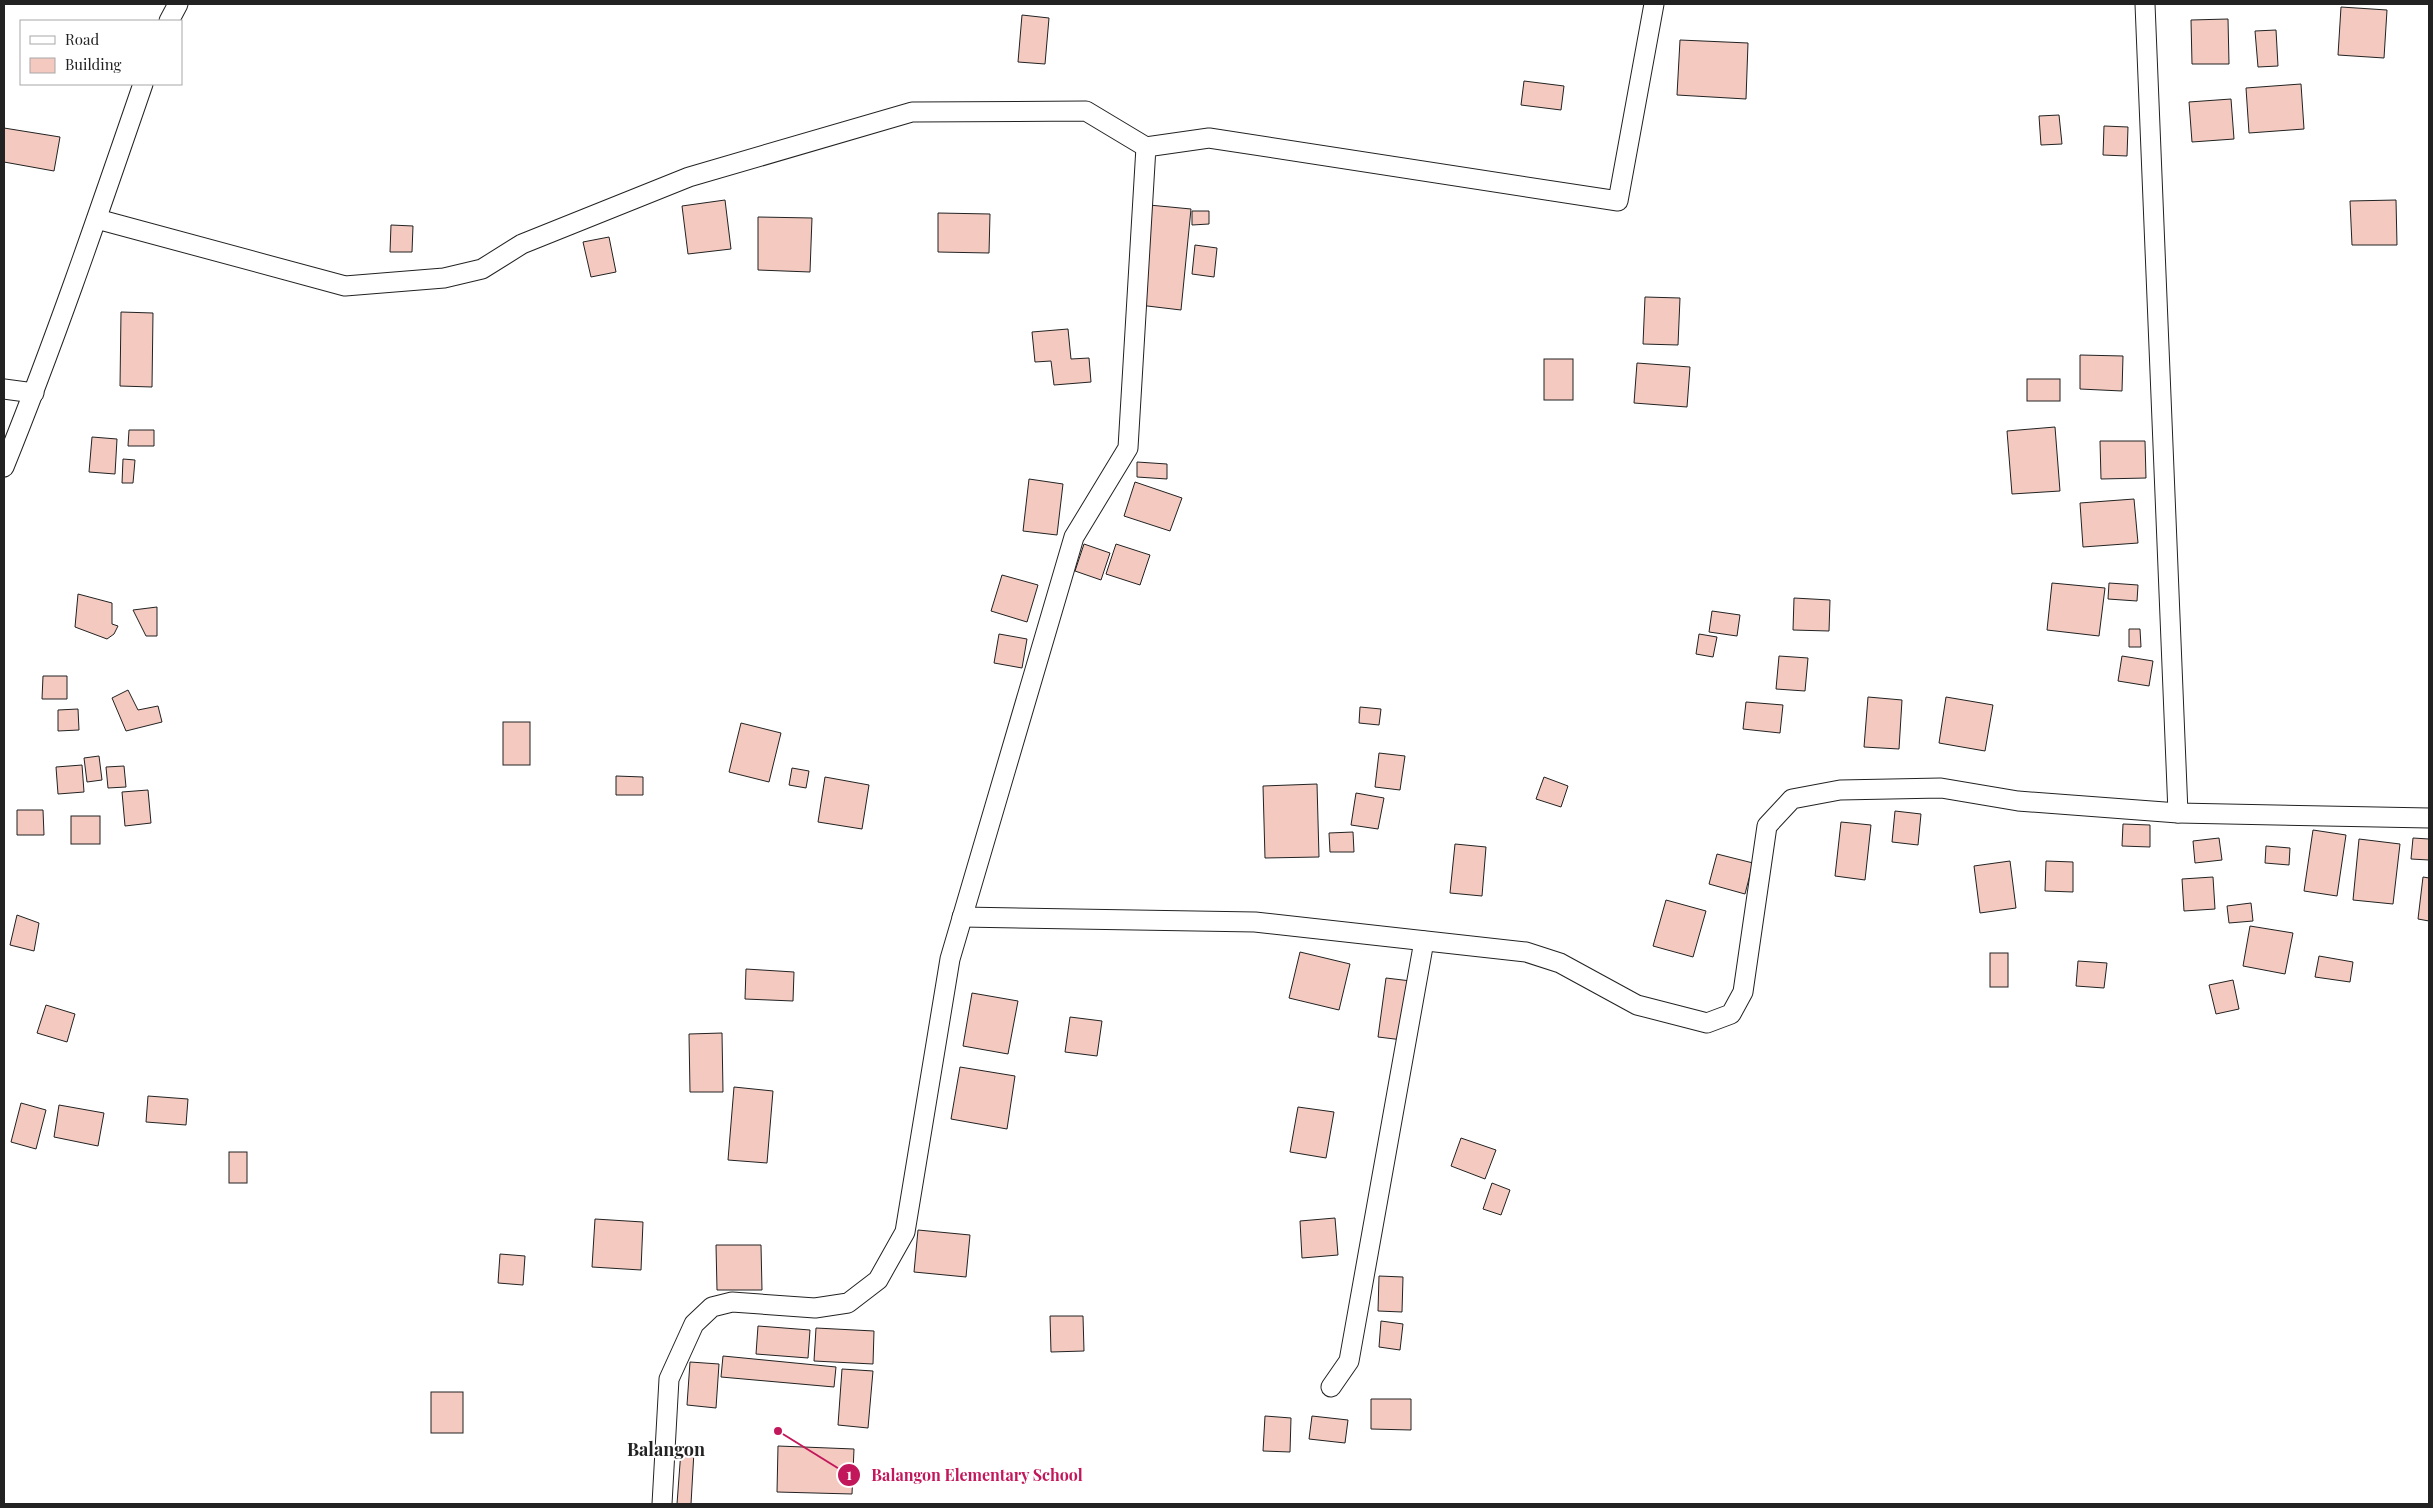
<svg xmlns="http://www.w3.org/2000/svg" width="2433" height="1508" font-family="'Playfair Display',serif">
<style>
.building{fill:#f3c9c0;stroke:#222}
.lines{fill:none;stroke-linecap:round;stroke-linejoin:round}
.minor-casing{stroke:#222;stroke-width:21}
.minor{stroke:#fff;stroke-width:19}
.labels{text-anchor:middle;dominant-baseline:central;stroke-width:4;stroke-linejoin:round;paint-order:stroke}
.quarter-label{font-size:18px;font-weight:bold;fill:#222;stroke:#fff}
.leader{fill:none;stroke:#c2185b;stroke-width:2}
.callout-dot{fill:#c2185b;stroke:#fff;stroke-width:2}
.mark-label{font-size:15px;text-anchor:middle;font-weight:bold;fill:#fff}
.callout-label{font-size:16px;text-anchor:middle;font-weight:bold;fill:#c2185b;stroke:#fff;stroke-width:4;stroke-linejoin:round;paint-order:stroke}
</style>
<rect width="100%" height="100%" fill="#fff"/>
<g class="building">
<path d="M2341 7 2387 10 2384 58 2338 55Z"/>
<path d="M1022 15 1049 18 1045 64 1018 62Z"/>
<path d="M2228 19 2229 64H2192L2191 20Z"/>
<path d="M2276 30 2278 66 2258 67 2255 31Z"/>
<path d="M1680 40 1748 43 1746 99 1677 95Z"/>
<path d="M1524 81 1564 86 1561 110 1521 105Z"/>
<path d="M2301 84 2304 129 2249 133 2246 88Z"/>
<path d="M2231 99 2234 139 2192 142 2189 102Z"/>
<path d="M2059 115 2062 144 2041 145 2039 116Z"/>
<path d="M2104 126 2128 127 2127 156 2103 155Z"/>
<path d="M4 128 60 137 54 171 4 162Z"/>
<path d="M725 200 731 249 688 254 682 206Z"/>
<path d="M2396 200 2397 245H2352L2350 201Z"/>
<path d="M1149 205 1191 209 1181 310 1139 305Z"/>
<path d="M1192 211H1209V224L1192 225Z"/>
<path d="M938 213 990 214 989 253 938 252Z"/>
<path d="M758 217 812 218 810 272 758 270Z"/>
<path d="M391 225 413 226 412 252H390Z"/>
<path d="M609 237 616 272 591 277 583 242Z"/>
<path d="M1195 245 1217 248 1214 277 1192 274Z"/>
<path d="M1645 297 1680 298 1678 345 1643 344Z"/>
<path d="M121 312 153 313 152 387 120 386Z"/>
<path d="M1068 329 1071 359 1089 358 1091 382 1054 385 1051 361 1035 362 1032 332Z"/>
<path d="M2080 355 2123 356 2122 391 2080 389Z"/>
<rect x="1544" y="359" width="29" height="41"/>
<path d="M1637 363 1690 367 1687 407 1634 403Z"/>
<rect x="2027" y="379" width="33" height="22"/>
<path d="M2055 427 2060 491 2012 494 2007 431Z"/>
<path d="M129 430H154V446H128Z"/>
<path d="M92 437 117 439 115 474 89 472Z"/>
<path d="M2100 441H2145L2146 478 2101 479Z"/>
<path d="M123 459 135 460 133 483H122Z"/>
<path d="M1137 462 1167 464V479L1137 477Z"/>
<path d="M1029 479 1063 484 1057 535 1023 531Z"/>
<path d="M1135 482 1182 498 1170 531 1124 516Z"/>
<path d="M2134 499 2138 543 2083 547 2080 503Z"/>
<path d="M1084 544 1110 553 1101 580 1075 571Z"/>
<path d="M1116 544 1150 555 1140 585 1106 574Z"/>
<path d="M1002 575 1038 585 1027 622 991 611Z"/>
<path d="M2052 583 2105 588 2099 636 2047 630Z"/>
<path d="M2109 583 2138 585 2137 601 2108 599Z"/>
<path d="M78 594 112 603V624L118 626 114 634 107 639 75 627Z"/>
<path d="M1794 598 1830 600 1829 631 1793 630Z"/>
<path d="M157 607V636H146L133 610Z"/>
<path d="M1712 611 1740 615 1737 636 1709 632Z"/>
<path d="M2129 629H2140L2141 647H2129Z"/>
<path d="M999 634 1027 639 1022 668 994 663Z"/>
<path d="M1699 634 1717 637 1713 657 1696 654Z"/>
<path d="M1779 656 1808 658 1805 691 1776 689Z"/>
<path d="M2122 656 2153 661 2149 686 2118 681Z"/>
<path d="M43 676H67V699H42Z"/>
<path d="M128 690 138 710 158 706 162 722 126 731 112 698Z"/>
<path d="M1868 697 1902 700 1899 749 1864 747Z"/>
<path d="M1946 697 1993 705 1985 751 1939 743Z"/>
<path d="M1746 702 1783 705 1780 733 1743 729Z"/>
<path d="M1360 707 1381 709 1379 725 1359 723Z"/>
<path d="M78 709 79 730 58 731V710Z"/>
<rect x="503" y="722" width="27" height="43"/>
<path d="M741 723 781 733 769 782 729 772Z"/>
<path d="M1379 753 1405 756 1400 790 1375 787Z"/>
<path d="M99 756 102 780 87 782 84 758Z"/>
<path d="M82 765 84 792 58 794 56 767Z"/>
<path d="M124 766 126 787 108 788 106 767Z"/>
<path d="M792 768 809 771 806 788 789 785Z"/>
<path d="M616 776 643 777V795H616Z"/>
<path d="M825 777 869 785 862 829 818 822Z"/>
<path d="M1544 777 1568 786 1561 807 1536 799Z"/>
<path d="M1317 784 1319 857 1265 858 1263 786Z"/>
<path d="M148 790 151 823 125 826 122 792Z"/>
<path d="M1356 793 1384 798 1378 829 1351 825Z"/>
<path d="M17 810H43L44 835H17Z"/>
<path d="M1895 811 1921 814 1918 845 1892 842Z"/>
<rect x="71" y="816" width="29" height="28"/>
<path d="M1841 822 1871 825 1865 880 1835 876Z"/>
<path d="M2123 824 2150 825V847L2122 846Z"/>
<path d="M2313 830 2346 835 2337 896 2304 891Z"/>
<path d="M1353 832 1354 852H1330L1329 833Z"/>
<path d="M2219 838 2222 860 2195 863 2193 841Z"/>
<path d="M2413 838 2429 839V860L2411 859Z"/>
<path d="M2359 839 2400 844 2393 904 2353 900Z"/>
<path d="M1455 844 1486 847 1482 896 1450 893Z"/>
<path d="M2266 846 2290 848 2289 865 2265 863Z"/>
<path d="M1717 854 1753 863 1745 894 1709 884Z"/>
<path d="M2010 861 2016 908 1980 913 1974 866Z"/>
<path d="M2046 861 2073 862V892L2045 891Z"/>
<path d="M2213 877 2215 909 2184 911 2182 879Z"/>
<path d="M2423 877 2429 878V921L2418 919Z"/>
<path d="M1666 900 1706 911 1693 957 1653 946Z"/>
<path d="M2251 903 2253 921 2229 923 2227 906Z"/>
<path d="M17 915 39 923 34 951 10 945Z"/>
<path d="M2250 926 2293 933 2285 974 2243 966Z"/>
<path d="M1300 952 1350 964 1339 1010 1289 998Z"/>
<rect x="1990" y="953" width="18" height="34"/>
<path d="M2319 956 2353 962 2350 982 2315 977Z"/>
<path d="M2078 961 2107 963 2104 988 2076 986Z"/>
<path d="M746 969 794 972 793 1001 745 999Z"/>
<path d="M1386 978 1411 981 1403 1040 1378 1037Z"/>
<path d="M2233 980 2239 1009 2216 1014 2209 985Z"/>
<path d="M972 993 1018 1001 1008 1054 963 1046Z"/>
<path d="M46 1005 75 1014 67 1042 37 1033Z"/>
<path d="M1070 1017 1102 1021 1097 1056 1065 1052Z"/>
<path d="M722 1033 723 1092H690L689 1034Z"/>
<path d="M960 1067 1015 1076 1007 1129 951 1119Z"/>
<path d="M734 1087 773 1091 767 1163 728 1160Z"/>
<path d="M148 1096 188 1099 186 1125 146 1122Z"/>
<path d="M21 1103 46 1110 36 1149 11 1142Z"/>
<path d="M59 1105 104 1113 98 1146 54 1137Z"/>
<path d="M1298 1107 1334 1112 1326 1158 1290 1152Z"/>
<path d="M1461 1138 1496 1150 1485 1179 1451 1166Z"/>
<rect x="229" y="1152" width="18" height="31"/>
<path d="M1492 1183 1510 1190 1501 1215 1483 1209Z"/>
<path d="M1335 1218 1338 1255 1302 1258 1300 1221Z"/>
<path d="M595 1219 643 1222 641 1270 592 1267Z"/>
<path d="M918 1230 970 1235 966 1277 914 1272Z"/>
<path d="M716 1245H761L762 1290H717Z"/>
<path d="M500 1254 525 1256 523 1285 498 1283Z"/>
<path d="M1379 1276 1403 1277 1402 1312 1378 1311Z"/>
<path d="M1050 1316H1083L1084 1351 1051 1352Z"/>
<path d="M1381 1321 1403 1324 1400 1350 1379 1347Z"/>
<path d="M758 1326 810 1330 808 1358 756 1354Z"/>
<path d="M816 1328 874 1331 873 1364 814 1361Z"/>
<path d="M723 1356 836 1367 834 1387 721 1377Z"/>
<path d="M690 1362 719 1364 716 1408 687 1405Z"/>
<path d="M842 1369 873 1371 868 1428 838 1425Z"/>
<rect x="431" y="1392" width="32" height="41"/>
<path d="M1371 1399H1411V1430L1371 1429Z"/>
<path d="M1265 1416 1291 1418 1290 1452 1263 1451Z"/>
<path d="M1312 1416 1348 1420 1345 1443 1309 1439Z"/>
<path d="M778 1446 854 1449 852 1494 777 1492Z"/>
<path d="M681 1450 694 1451 691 1504H677Z"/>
</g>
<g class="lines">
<g class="minor-casing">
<g id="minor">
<path d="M2145 4 2178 813 2429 818"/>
<path d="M169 21 178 4"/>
<path d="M97 219 345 286 444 278 482 269 522 244 689 177 912 112 1086 111 1146 147"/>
<path d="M4 389 34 393"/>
<path d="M4 467C55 341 99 212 143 84"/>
<path d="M962 917 1255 922 1526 952 1560 963 1637 1005 1707 1023 1731 1014 1743 992 1767 826 1792 799 1840 790 1941 788 2018 801 2178 813"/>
<path d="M1331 1387 1349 1361 1424 941"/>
<path d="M662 1504 669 1379 694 1324 712 1307 732 1302 815 1308 848 1303 878 1280 905 1232 950 959 1074 537 1128 448 1146 147 1209 138 1618 201 1654 4"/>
</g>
</g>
<use href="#minor" class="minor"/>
</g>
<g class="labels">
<g class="quarter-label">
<text x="666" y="1449">Balangon</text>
</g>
</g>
<path class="leader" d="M778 1431L849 1475"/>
<g class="callout-dot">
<circle cx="778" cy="1431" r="5"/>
<circle cx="849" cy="1475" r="12"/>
</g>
<g class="mark-label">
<text x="849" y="1480">1</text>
</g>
<g class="callout-label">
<text x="977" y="1481">Balangon Elementary School</text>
</g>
<rect width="2433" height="1508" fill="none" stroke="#222222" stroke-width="10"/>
<rect x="20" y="20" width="162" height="65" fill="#ffffff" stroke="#a7a7a7"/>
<rect x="30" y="36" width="25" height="8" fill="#ffffff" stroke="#a7a7a7"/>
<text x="65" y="45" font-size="15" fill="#222222">Road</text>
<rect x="30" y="58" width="25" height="15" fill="#f3c9c0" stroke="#a7a7a7"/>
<text x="65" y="70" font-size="15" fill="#222222">Building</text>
</svg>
